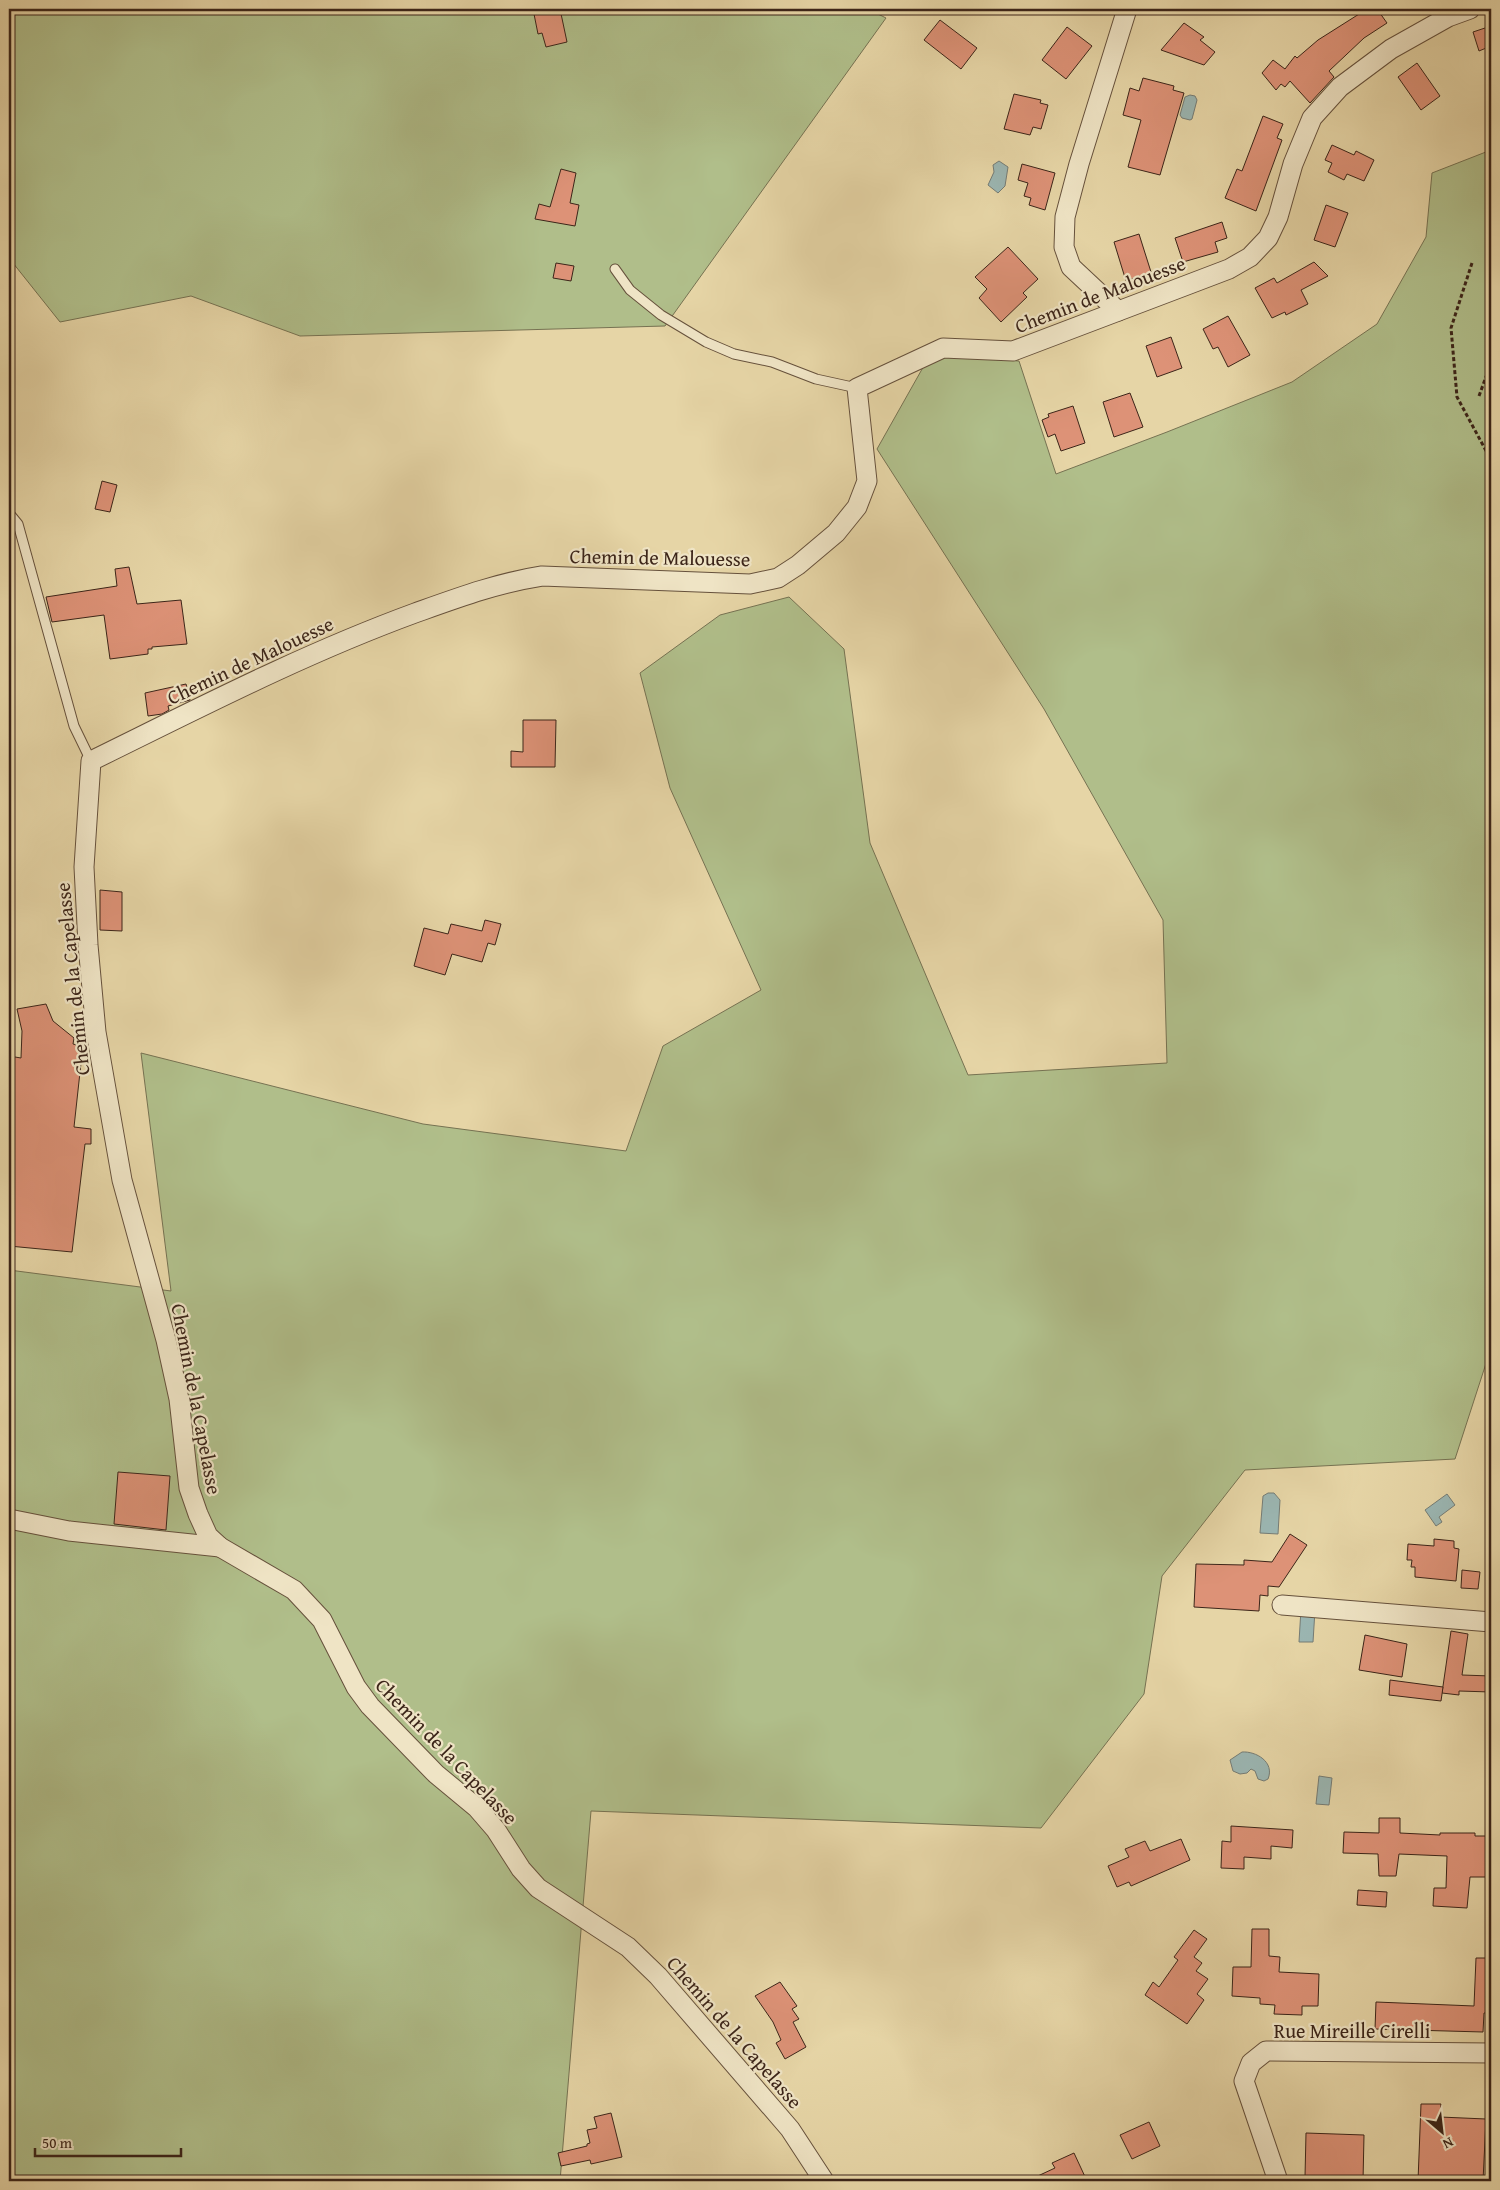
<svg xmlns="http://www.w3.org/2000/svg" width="1500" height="2190" font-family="'Gentium Book Plus',serif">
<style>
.green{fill:#b0be8a;stroke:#767252}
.water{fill:#9bb6b2;stroke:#757c75}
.building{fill:#dd9277;stroke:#3c2519}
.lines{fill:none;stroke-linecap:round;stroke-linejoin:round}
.lane-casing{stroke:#66513c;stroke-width:11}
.street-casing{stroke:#66513c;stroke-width:21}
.path{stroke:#3c2519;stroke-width:3;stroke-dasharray:4 2.5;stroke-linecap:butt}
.lane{stroke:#efe4c5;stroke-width:9}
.street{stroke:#efe4c5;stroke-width:19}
.labels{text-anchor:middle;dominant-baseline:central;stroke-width:4.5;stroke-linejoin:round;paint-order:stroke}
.street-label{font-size:20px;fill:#3c2519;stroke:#efe4c5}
</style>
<rect width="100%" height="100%" fill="#e6d5a6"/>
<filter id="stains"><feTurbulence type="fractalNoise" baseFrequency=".004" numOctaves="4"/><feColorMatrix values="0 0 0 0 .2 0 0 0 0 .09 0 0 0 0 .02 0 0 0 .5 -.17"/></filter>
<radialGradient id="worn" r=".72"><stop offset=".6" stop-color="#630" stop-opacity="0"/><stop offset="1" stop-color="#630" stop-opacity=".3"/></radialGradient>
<g class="green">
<path d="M9 9H868L886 18 665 326 300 336 191 296 60 322 9 258Z"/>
<path d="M1491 150V1348L1455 1459 1245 1470 1162 1576 1144 1694 1041 1828 591 1811 560 2181H9V1270L171 1291 141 1053 423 1124 626 1151 663 1046 761 990 670 788 640 673 720 615 789 597 844 649 870 843 968 1075 1167 1063 1163 920 1044 709 877 449 930 355 1019 361 1056 474 1167 432 1292 382 1377 324 1426 237 1432 173Z"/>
</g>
<g class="water">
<path d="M1190 95 1195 96 1197 100 1192 119 1190 120 1182 118 1180 115 1185 97Z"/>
<path d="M999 161 1008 167 1005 186 998 193 988 185 994 172 993 165Z"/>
<path d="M1268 1493H1274L1280 1500 1278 1534 1260 1533 1263 1496Z"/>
<path d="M1447 1494 1455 1505 1439 1517 1442 1522 1436 1526 1425 1510Z"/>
<path d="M1301 1609 1315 1610 1313 1642H1299Z"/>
<path d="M1242 1752C1256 1751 1275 1762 1268 1779L1264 1781 1258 1779 1255 1771 1251 1769 1247 1773 1240 1774 1233 1771 1230 1760Z"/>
<path d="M1319 1776 1332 1778 1329 1805 1316 1804Z"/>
</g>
<g class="building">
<path d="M533 9H560L567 42 546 47 542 33 538 34Z"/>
<path d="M1367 9H1377L1387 23 1364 38 1329 71 1334 77 1310 103 1290 81 1285 87 1281 84 1276 90 1262 73 1273 60 1285 69 1295 56 1297 58 1318 40Z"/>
<path d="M940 20 977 48 961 69 924 40Z"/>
<path d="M1184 23 1204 37 1200 40 1215 52 1204 65 1161 50Z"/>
<path d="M1491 26V46L1479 51 1473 32Z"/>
<path d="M1067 27 1092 46 1066 79 1042 60Z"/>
<path d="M1417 63 1440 96 1421 110 1398 77Z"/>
<path d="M1143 78 1174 86 1173 90 1184 93 1160 175 1128 167 1141 120 1123 115 1130 88 1139 91Z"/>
<path d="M1014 94 1041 100 1040 103 1048 105 1041 129 1033 127 1030 135 1004 129Z"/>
<path d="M1263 116 1283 124 1277 138 1282 140 1256 211 1225 198 1237 169 1242 171Z"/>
<path d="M1332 145 1354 155 1356 151 1374 160 1364 181 1347 174 1344 180 1328 172 1332 163 1325 160Z"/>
<path d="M1022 164 1055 173 1045 210 1029 205 1031 198 1024 196 1028 183 1018 180Z"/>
<path d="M561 169 576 173 570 203 579 205 575 226 535 219 539 204 550 207Z"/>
<path d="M1326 205 1348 213 1335 247 1314 240Z"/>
<path d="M1222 222 1227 238 1215 242 1218 252 1183 262 1175 238Z"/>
<path d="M1139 234 1151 272 1126 281 1114 242Z"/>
<path d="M1008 247 1038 279 1023 293 1027 297 1001 322 979 298 987 289 975 277Z"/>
<path d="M1314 262 1328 276 1301 290 1308 304 1286 315 1285 312 1272 318 1255 288 1274 278 1277 283Z"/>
<path d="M556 263 574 266 571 281 553 278Z"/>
<path d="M1228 316 1250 355 1228 367 1218 347 1213 349 1203 329Z"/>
<path d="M1171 337 1182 368 1157 377 1146 346Z"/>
<path d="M1130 393 1143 427 1114 437 1103 402Z"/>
<path d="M1073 406 1085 443 1061 451 1055 434 1048 437 1042 420 1049 417 1048 414Z"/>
<path d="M102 481 117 485 110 512 95 509Z"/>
<path d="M129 567 137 604 181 600 187 644 152 647V649H148V654L110 659 104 615 52 622 46 597 117 586 115 569Z"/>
<path d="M186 684 190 700 168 706 169 710 162 714 148 716 145 693Z"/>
<path d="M523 720H556L555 767H511V751L523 752Z"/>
<path d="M100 890 122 892V931L100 930Z"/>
<path d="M485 920 501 924 495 945 488 943 482 962 452 954 445 975 414 966 424 928 448 934 451 924 482 931Z"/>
<path d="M46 1004 53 1021 74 1038 73 1044 87 1048 88 1053 81 1063 74 1127 91 1129V1144H85L72 1252 9 1246V1056L21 1058 22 1031 17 1009Z"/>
<path d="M118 1472 170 1476 166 1530 114 1524Z"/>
<path d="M1290 1534 1307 1545 1279 1587 1268 1586V1596L1260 1595 1259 1611 1194 1607 1196 1564 1244 1565V1560L1272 1562Z"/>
<path d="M1434 1539 1454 1541V1548L1459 1549 1456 1581 1415 1577V1567H1411L1412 1560H1407L1408 1544 1434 1546Z"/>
<path d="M1462 1570 1480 1572 1478 1589 1461 1588Z"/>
<path d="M1451 1631 1468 1634 1462 1675 1491 1676V1692L1459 1691V1695L1442 1693Z"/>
<path d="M1365 1635 1407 1644 1402 1677 1359 1670Z"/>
<path d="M1390 1680 1443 1687 1441 1701 1389 1695Z"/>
<path d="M1379 1818H1400V1833L1440 1835V1833H1475V1836H1491V1877H1470L1467 1908 1433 1906 1434 1888H1446L1447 1856 1399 1854 1396 1876H1379L1378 1854 1343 1853 1344 1832 1379 1833Z"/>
<path d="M1231 1826 1293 1830 1292 1848 1271 1846V1859L1244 1857V1869L1221 1868 1222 1841 1231 1842Z"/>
<path d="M1181 1839 1190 1860 1131 1886 1129 1882 1117 1887 1108 1866 1129 1857 1125 1849 1145 1841 1150 1851Z"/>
<path d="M1358 1890 1387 1892 1386 1907 1357 1905Z"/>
<path d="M1252 1929H1269V1956L1280 1957 1279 1972 1319 1974 1318 2006H1302V2015L1274 2014 1275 2005 1260 2004V1998L1232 1996 1233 1967H1251Z"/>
<path d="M1194 1930 1207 1939 1194 1957 1202 1963 1196 1971 1208 1979 1197 1994 1204 2000 1187 2024 1145 1995 1153 1982 1159 1987 1178 1960 1174 1957Z"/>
<path d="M1476 1958H1491V2013H1484L1483 2032 1375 2029 1376 2002 1474 2006Z"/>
<path d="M780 1982 797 2006 792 2009 799 2019 793 2022 806 2047 785 2059 776 2043 781 2040 773 2022 755 1996Z"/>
<path d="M1421 2104H1441L1440 2117 1486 2119 1483 2181H1418Z"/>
<path d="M611 2113 622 2157 591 2164 590 2160 561 2166 558 2153 587 2146V2144L590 2143 587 2130 597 2128 594 2117Z"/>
<path d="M1149 2122 1160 2146 1132 2159 1120 2135Z"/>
<path d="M1306 2133 1364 2135 1363 2181H1329V2178L1305 2177Z"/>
<path d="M1074 2153 1087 2181H1027L1055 2168 1052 2163Z"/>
</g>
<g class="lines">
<g class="lane-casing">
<g id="lane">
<path d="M615 269 630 290 661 315 706 342 734 354 772 362 816 379 857 388"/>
<path d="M9 513 18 524 74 726 91 761"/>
</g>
</g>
<g class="street-casing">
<g id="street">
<path d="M1118 311 1071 267 1064 247 1065 217 1079 164 1127 9"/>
<path d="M9 1519 69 1531 220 1547"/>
<path d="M1282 1605 1491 1622"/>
<path d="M824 2181 790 2129 658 1976 628 1947 538 1888 521 1869 496 1830 477 1808 436 1774 370 1706 356 1687 322 1620 294 1590 220 1547 208 1536 198 1514 189 1488 179 1399 166 1340 122 1180 96 1032 88 945 84 867 91 761C197 709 303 654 415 613 457 598 497 583 542 576L750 584 778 578 798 565 836 533 857 507 867 481 857 388 943 348 1013 351 1187 285 1229 269 1250 257 1268 238 1278 217 1293 164 1312 118 1340 87 1391 49 1448 17 1470 9"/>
<path d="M1278 2181 1244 2081 1251 2063 1266 2051 1491 2053"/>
</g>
</g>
<g class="path">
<path d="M1472 263 1451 328 1457 397 1491 460"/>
<path d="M1479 396 1491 363"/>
</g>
<use href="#lane" class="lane"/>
<use href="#street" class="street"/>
</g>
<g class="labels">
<g class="street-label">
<text transform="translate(1100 294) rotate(-21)">Chemin de Malouesse</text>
<text transform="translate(660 557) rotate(1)">Chemin de Malouesse</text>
<text transform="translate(250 660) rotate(-25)">Chemin de Malouesse</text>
<text transform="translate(72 979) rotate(-96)">Chemin de la Capelasse</text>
<text transform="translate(197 1399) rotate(79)">Chemin de la Capelasse</text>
<text transform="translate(447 1751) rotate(46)">Chemin de la Capelasse</text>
<text x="1352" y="2030">Rue Mireille Cirelli</text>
<text transform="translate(735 2032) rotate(49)">Chemin de la Capelasse</text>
</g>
</g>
<rect width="1500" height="2190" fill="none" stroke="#e6d5a6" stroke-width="30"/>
<rect x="10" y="10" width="1480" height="2170" fill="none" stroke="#3c2519" stroke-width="2.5"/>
<rect x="15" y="15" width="1470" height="2160" fill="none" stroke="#3c2519"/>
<g transform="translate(1442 2132) rotate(152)" stroke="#efe4c5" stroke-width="4" paint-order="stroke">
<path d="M0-4L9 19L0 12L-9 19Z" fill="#3c2519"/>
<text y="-8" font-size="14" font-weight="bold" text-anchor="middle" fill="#3c2519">N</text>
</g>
<path d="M35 2148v8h146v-8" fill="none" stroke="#3c2519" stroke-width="2.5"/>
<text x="42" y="2148" font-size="15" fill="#3c2519" stroke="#efe4c5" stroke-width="4" paint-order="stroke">50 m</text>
<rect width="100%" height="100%" filter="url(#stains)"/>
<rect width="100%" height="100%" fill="url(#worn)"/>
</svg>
